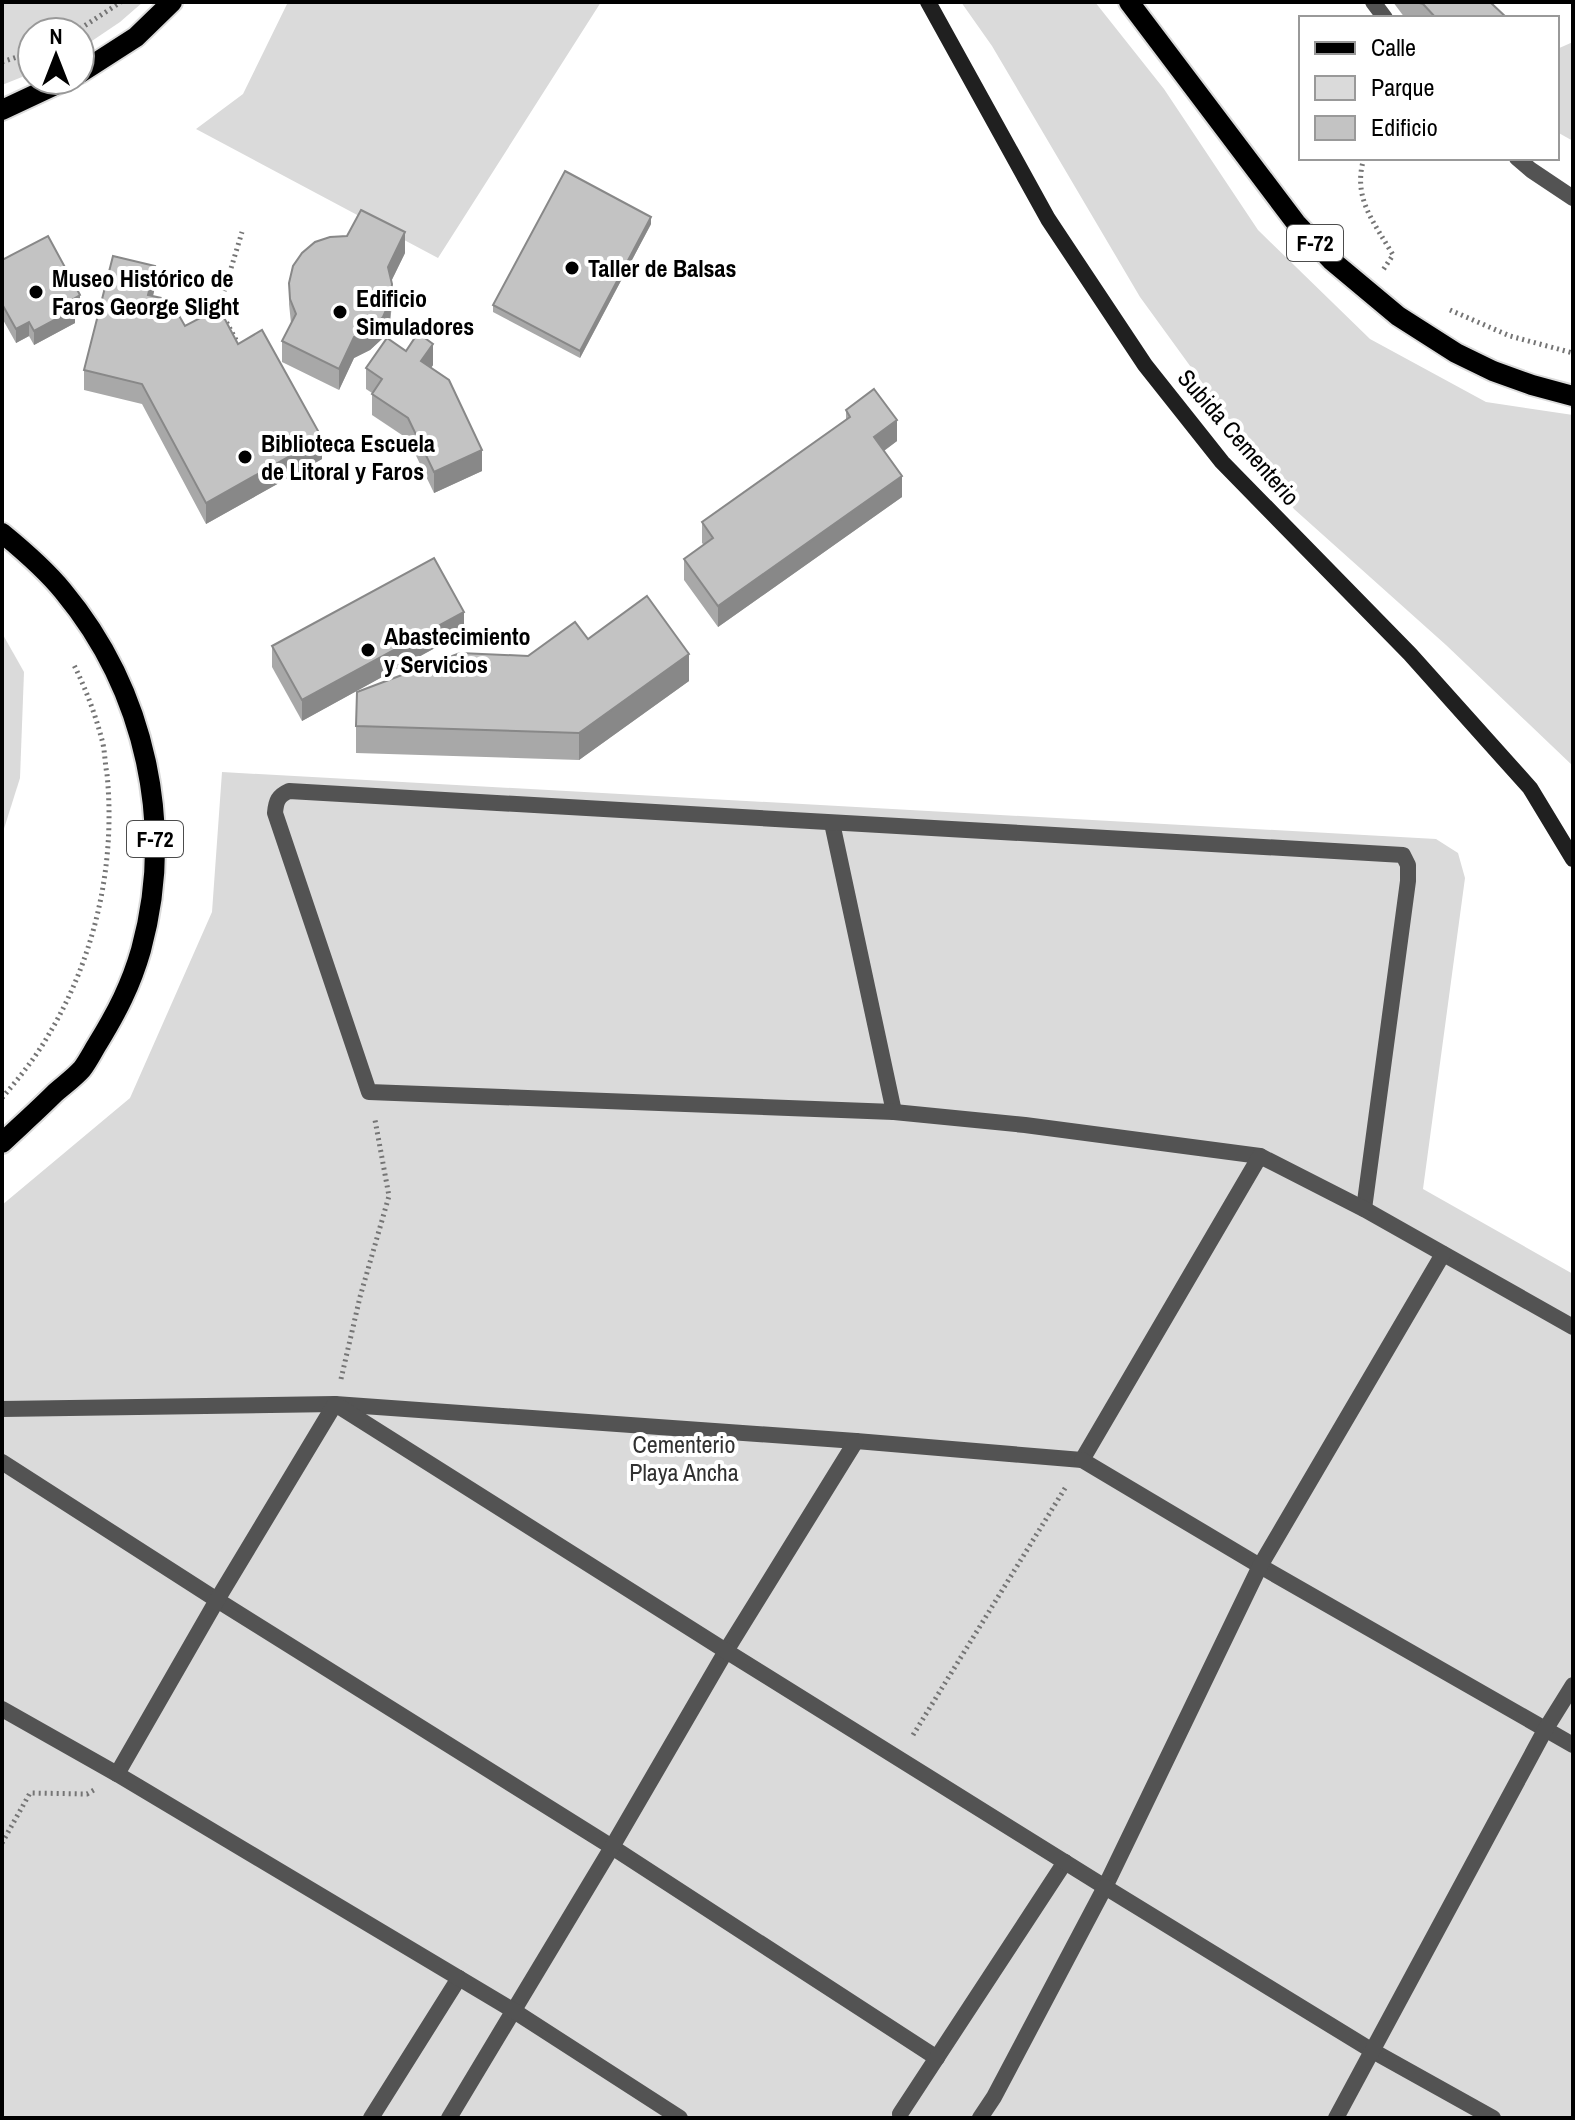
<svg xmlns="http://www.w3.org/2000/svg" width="1575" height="2120" font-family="'Archivo Narrow',sans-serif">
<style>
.green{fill:#dadada}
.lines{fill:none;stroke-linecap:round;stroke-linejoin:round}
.primary-casing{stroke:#dbdbdb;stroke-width:24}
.path{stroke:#757575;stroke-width:5;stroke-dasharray:2 4;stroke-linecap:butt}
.lane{stroke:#535353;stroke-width:16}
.street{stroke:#535353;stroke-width:16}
.secondary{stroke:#202020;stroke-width:16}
.primary{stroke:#000;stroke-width:20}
.wall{fill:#a8a8a8}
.shaded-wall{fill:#888}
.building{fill:#c3c3c3;stroke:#888;stroke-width:2}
.poi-dot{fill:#000;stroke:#fff;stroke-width:3}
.labels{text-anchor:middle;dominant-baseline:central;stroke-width:8;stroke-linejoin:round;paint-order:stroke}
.shield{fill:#fff;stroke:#4c4c4c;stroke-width:2}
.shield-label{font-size:22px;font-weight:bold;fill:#000}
.poi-label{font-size:24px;font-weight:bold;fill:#000;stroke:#fff;text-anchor:start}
.street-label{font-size:24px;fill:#000;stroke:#fff}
.park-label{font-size:24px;fill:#313131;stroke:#fff}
</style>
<rect width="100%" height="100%" fill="#fff"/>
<g class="green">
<path d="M2 2H143L120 22 80 49V32H32V73L2 85Z"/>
<path d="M288 2H601L438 258 196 129 243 94Z"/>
<path d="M961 2H1095L1164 89 1258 230 1370 339 1486 402 1573 415V766L1446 645 1294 509 1140 297 992 46Z"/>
<path d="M1573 42V141L1557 132V49Z"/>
<path d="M2 633 24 672 20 778 2 835Z"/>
<path d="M222 772 1436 839 1458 853 1465 878 1423 1189 1573 1274V2118H2V1205L130 1098 212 912Z"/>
</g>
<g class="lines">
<g class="primary-casing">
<g id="primary">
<path d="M1129 2 1296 223 1331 260 1398 316 1456 353 1493 371 1532 385 1573 396"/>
<path d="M80 73 136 37 172 2"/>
<path d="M2 110 66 80"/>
<path d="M2 533C24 551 45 569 63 591 146 691 175 826 141 950 131 985 117 1012 98 1043 93 1051 88 1061 82 1069 74 1078 64 1085 55 1093 38 1110 20 1126 2 1143"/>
</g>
</g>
<g class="path">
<path d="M75 32 121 2"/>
<path d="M2 62 32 52"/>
<path d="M1364 158C1352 198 1374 222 1393 255L1383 270"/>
<path d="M1450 310 1510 336 1573 353"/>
<path d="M236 340 219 308 242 232"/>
<path d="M2 1098C19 1078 36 1057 49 1034 95 957 116 864 107 774 105 764 105 754 103 744 96 716 86 689 73 663"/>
<path d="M341 1379 360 1297 389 1196 375 1120"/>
<path d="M913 1735 1067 1485"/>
<path d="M2 1843 30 1793 87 1794 94 1790"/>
</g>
<g class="lane">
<path d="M832 823 894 1112"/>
<path d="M1260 1156 1025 1125 894 1112 369 1092 275 813C276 801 278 796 289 791L1403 855 1408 865V881L1364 1209"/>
<path d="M2 1409 335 1404 856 1441 1082 1460 1260 1156 1364 1209 1573 1327"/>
<path d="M1082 1460 1260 1566 1573 1745"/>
<path d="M2 1462 217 1600 612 1847 937 2058"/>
<path d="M2 1709 117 1774"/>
<path d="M900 2114 1065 1862"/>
<path d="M371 2118 459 1978"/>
<path d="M449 2118 612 1847 726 1651 856 1441"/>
<path d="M680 2118 514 2011 117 1774 217 1600 335 1404 726 1651 1105 1887 1260 1566 1443 1254"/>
<path d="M980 2118 994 2097 1105 1887 1371 2050 1493 2118"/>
<path d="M1336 2118 1545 1730 1573 1685"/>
</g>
<g class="street">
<path d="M1373 2 1385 18"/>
<path d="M1517 158 1531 170 1573 198"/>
</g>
<path class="secondary" d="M928 2 1048 219 1145 365 1222 462 1410 654 1530 788 1573 859"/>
<use href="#primary" class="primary"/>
</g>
<g class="wall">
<path d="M1393 2H1490L1507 18H1405Z"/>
<path d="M651 224 580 358 493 312V305Z"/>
<path d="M405 253 391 281 392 305 390 322 383 338 370 350 354 358 339 390 282 362V341L291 323 289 304V283Z"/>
<path d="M2 260 80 309 75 312V323L34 345 29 336 16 343 2 318Z"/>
<path d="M155 287 153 296 185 326 238 344 322 459 206 524 142 404 84 390V370Z"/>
<path d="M406 351 433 365 431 368 482 471 434 493 408 439 372 415V393L366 389V368Z"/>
<path d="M846 410 897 441 884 451 902 497 718 627 684 580V559L704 545 702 543V522L846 420Z"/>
<path d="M464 632 302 721 272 667V646Z"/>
<path d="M528 656 689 681 579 760 356 753V726Z"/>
</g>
<g class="shaded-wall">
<path d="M651 217V224L580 358V351Z"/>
<path d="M405 232V253L388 288V267Z"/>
<path d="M155 266V287L148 316V295Z"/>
<path d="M392 284 390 322 383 338 370 350 354 358 339 390V369L354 337Z"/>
<path d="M80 295V309L75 312V323L34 345V331L70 301Z"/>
<path d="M29 322V336L16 343V329Z"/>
<path d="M433 344V365L421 382V361Z"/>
<path d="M897 420V441L874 458V437Z"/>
<path d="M322 438V459L206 524V503Z"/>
<path d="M482 450V471L434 493V472Z"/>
<path d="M902 476V497L718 627V606Z"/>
<path d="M464 612V632L302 721V700Z"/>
<path d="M689 654V681L579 760V733Z"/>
</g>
<g class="building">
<path d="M1416 2H1490L1507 18H1436L1423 4Z"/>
<path d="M565 171 651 217 580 351 493 305Z"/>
<path d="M361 210 405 232 388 267 392 284 390 301 383 317 370 330 354 337 339 369 282 341 296 314 290 299 289 283 293 266 302 253 315 242 330 237 347 236Z"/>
<path d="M48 236 80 295 70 301 75 309 34 331 29 322 16 329 2 304V260Z"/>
<path d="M113 256 155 266 148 295 170 300 185 326 219 308 238 344 262 330 322 438 206 503 142 384 84 370Z"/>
<path d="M418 333 433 344 421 361 449 380 482 450 434 472 408 418 372 394 382 379 366 368 387 338 406 351Z"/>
<path d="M874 389 897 420 874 437 902 476 718 606 684 559 713 538 702 522 850 417 846 410Z"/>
<path d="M434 558 464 612 302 700 272 646Z"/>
<path d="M647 596 689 654 579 733 356 726 357 692 460 653 528 656 575 622 588 639Z"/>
</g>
<g class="poi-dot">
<circle cx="572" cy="268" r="8"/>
<circle cx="36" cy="292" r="8"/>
<circle cx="340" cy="312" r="8"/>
<circle cx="245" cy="457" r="8"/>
<circle cx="368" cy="650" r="8"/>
</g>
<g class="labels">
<g class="shield">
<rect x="1287" y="225" width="56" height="36" rx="6"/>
<rect x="127" y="821" width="56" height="36" rx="6"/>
</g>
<g class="shield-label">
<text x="1315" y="243">F-72</text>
<text x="155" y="839">F-72</text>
</g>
<g class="poi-label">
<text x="588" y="268">Taller de Balsas</text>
<text x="52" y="278">Museo Histórico de<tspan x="52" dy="28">Faros George Slight</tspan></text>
<text x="356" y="298">Edificio<tspan x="356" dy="28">Simuladores</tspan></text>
<text x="261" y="443">Biblioteca Escuela<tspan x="261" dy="28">de Litoral y Faros</tspan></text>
<text x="384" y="636">Abastecimiento<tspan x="384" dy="28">y Servicios</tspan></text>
</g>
<g class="street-label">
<text transform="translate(1239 437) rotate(49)">Subida Cementerio</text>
</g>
<g class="park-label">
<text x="684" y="1444">Cementerio<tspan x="684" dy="28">Playa Ancha</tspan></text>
</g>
</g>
<rect width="1575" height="2120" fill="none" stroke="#000000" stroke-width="8"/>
<rect x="1299" y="16" width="260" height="144" fill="#ffffff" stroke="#999999" stroke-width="2"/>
<rect x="1315" y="42" width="40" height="12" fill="#000000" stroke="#999999" stroke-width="2"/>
<text x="1371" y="56" font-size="24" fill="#000000">Calle</text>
<rect x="1315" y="76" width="40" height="24" fill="#dadada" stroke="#999999" stroke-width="2"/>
<text x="1371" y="96" font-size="24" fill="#000000">Parque</text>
<rect x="1315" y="116" width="40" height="24" fill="#c3c3c3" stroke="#999999" stroke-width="2"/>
<text x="1371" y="136" font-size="24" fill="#000000">Edificio</text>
<g transform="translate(56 56)"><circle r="38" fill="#ffffff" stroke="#999999" stroke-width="2"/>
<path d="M0-6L14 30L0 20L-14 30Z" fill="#000000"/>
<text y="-12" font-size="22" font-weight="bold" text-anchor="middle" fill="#000000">N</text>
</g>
</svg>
